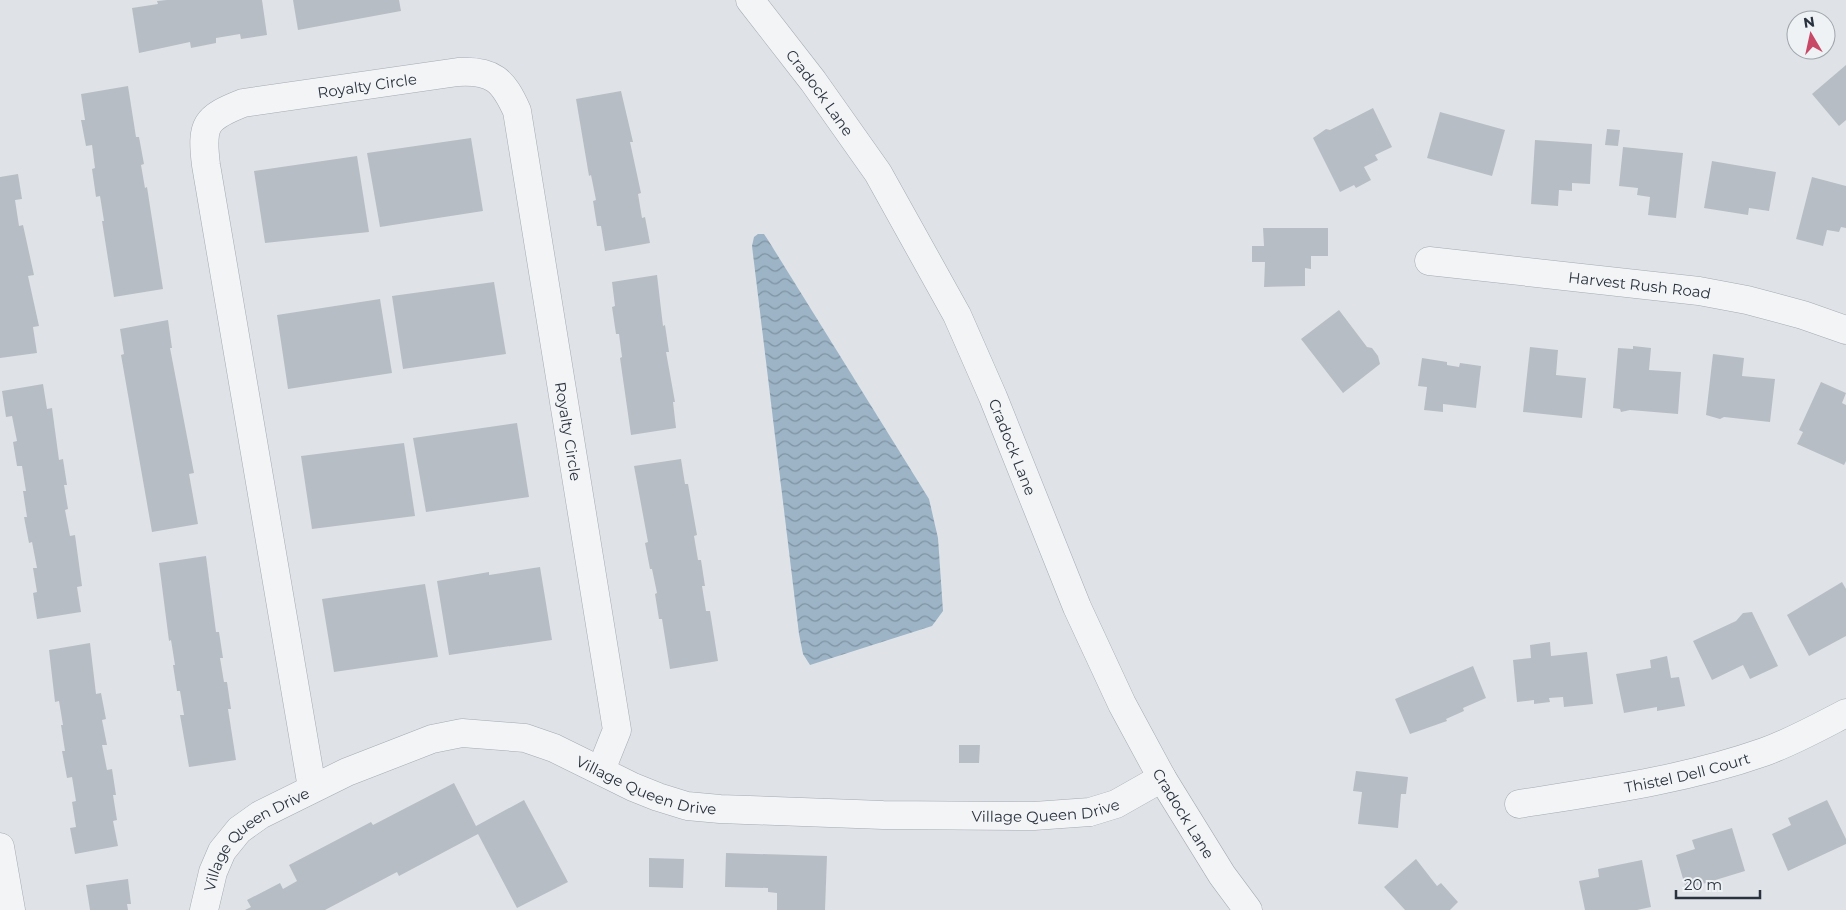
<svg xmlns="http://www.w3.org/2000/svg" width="1846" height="910" font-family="Montserrat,sans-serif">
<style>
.water{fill:url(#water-waves)}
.building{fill:#b7bdc4}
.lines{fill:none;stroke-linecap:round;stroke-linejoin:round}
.minor-casing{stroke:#a5aab2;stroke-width:29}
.minor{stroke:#f2f4f6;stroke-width:28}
.labels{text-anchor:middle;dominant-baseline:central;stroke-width:4;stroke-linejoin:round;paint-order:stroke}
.street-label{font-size:15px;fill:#29323e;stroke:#eef2f5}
</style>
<defs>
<pattern id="water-waves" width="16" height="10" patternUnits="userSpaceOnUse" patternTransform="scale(1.25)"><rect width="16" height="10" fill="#9cb4c6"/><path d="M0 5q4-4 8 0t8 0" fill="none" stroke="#7f93a2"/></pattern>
</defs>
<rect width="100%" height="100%" fill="#dfe3e8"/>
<path class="water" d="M758 234H764L768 240 929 499 938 538 943 611 932 626 810 665 803 654 799 634 752 246 754 237Z"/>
<g class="building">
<path d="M167 0H262L267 35 241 39 240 34 216 38V43L191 48 190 42 139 53 132 8 158 4 157 1Z"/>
<path d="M293 0H399L401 11 298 30Z"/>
<path d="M1846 65V120L1839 126 1812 94Z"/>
<path d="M128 86 136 137H139L144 164 141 165 145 188 147 187 163 289 114 297 102 221H104L100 196 96 197 92 169 95 168 92 145 86 146 81 120H85L81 94Z"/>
<path d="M621 91 633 142H630L641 193 638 194 642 218 645 217 650 243 605 251 601 226H597L593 201 596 200 591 175 589 176 576 99Z"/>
<path d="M1373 108 1392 147 1375 155 1378 160 1364 167 1371 180 1356 188 1354 185 1340 192 1313 138 1326 129 1330 130Z"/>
<path d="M1440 112 1505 130 1492 176 1427 158Z"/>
<path d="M1607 129 1620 130 1618 146 1605 145Z"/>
<path d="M471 138 483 211 380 227 367 153Z"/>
<path d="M1535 140 1592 144 1590 184 1572 183V191L1559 190 1558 206 1531 204Z"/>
<path d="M1623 147 1683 153 1676 218 1648 215 1650 197 1637 195 1638 188 1619 186Z"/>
<path d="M357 156 369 232 265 243 254 171Z"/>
<path d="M1712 161 1776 172 1769 211 1749 208 1748 215 1704 208Z"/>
<path d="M18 174 22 199 15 200 19 226 23 225 34 275 28 276 39 326 33 327 37 353 0 358V177Z"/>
<path d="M1812 177 1846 186V228L1841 227 1839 232 1827 230 1823 246 1796 239Z"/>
<path d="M1263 228H1328V256H1311V269L1305 268V286L1264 287 1265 262H1252V246H1264Z"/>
<path d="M657 275 663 326 665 325 669 352H666L675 402H673L676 428 631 435 620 358 622 357 619 334H616L612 307 615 306 612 282Z"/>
<path d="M494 282 506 354 403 369 392 296Z"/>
<path d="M380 299 392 373 288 389 277 315Z"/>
<path d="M1339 310 1367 347 1372 348 1378 356 1380 364 1343 393 1301 339Z"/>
<path d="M168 320 172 348H170L194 473 189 474 198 524 152 532 121 355 124 354 120 329Z"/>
<path d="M1633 346 1651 348 1649 370 1681 372 1678 414 1630 410 1621 412 1620 409 1613 408 1618 348 1633 349Z"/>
<path d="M1530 347 1558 350 1556 375 1586 378 1582 418 1523 412Z"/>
<path d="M1713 354 1744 358 1742 376 1775 379 1770 422 1724 417 1720 419 1706 415Z"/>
<path d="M1422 358 1447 362V365L1459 367 1460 363 1481 366 1476 408 1443 404V412L1424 410 1427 387 1418 386Z"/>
<path d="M1821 382 1846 393 1842 403 1846 405V461L1844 465 1797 444 1803 432 1799 430Z"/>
<path d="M43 384 47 409 52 408 59 460 63 459 67 485H64L68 509 65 510 70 536 75 535 82 586 77 587 81 612 37 619 33 593 37 592 33 568H37L32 542 29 543 24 517H27L23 491H26L22 466H17L13 442 17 441 12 416 6 417 2 391Z"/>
<path d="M517 423 529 497 426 512 413 438Z"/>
<path d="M404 443 415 516 312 529 301 456Z"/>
<path d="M681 459 685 484H688L697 535 694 536 698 560H701L705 586H702L706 611H710L718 661 670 669 662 619H659L655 594 657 593 652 569H650L645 543 648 542 634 466Z"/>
<path d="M206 556 216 632H219L223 658H220L224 682H227L231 709H228L236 760 189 767 180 715H184L180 691H177L173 665H175L171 640 169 641 159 563Z"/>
<path d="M540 567 552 640 449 655 437 581 489 572V575Z"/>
<path d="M1842 582 1846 589V636L1809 656 1787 615Z"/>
<path d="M425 584 438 657 334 672 322 599Z"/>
<path d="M1752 612 1778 666 1750 679 1743 665 1712 680 1693 641 1736 621 1743 613Z"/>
<path d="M1550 642 1551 656 1587 652 1593 704 1564 707 1563 697 1549 698 1550 702 1534 704V700L1517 702 1513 660 1531 658 1530 645Z"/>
<path d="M90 643 96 694 101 693 106 719 102 720 107 745H102L107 770 112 769 116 795H113L117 820 113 821 118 846 75 854 70 828 76 827 72 802 76 801 72 777 67 778 62 751H65L61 725H63L59 701 55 702 49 650Z"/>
<path d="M1667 656 1671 678 1679 677 1685 706 1657 711V707L1624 713 1616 674 1651 668 1650 660Z"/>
<path d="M1473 666 1486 698 1463 708 1464 711 1446 719 1447 721 1410 734 1395 699Z"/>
<path d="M959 745H980L979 763H959Z"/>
<path d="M1356 771 1408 777 1406 794H1401L1398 828 1358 824 1362 792 1353 791Z"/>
<path d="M454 783 476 826 524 800 568 882 517 908 478 834 399 876 397 872 325 910H245L251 907 247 900 280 883 283 889 297 881 289 865 371 822 373 825Z"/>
<path d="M1827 800 1846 839V844L1788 871 1772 834 1791 825 1788 818Z"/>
<path d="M1732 828 1745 871 1686 889 1676 855 1695 849 1692 840Z"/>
<path d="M726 853 827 856 825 910H777V893L768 892V888L725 887Z"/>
<path d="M649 858 684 859 683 888 649 887Z"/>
<path d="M1416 859 1437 886 1441 883 1458 902 1450 910H1405L1384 887Z"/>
<path d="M1642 860 1651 907 1637 910H1585L1579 881 1599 877 1598 869Z"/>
<path d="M128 879 131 904H127L128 910H90L86 885Z"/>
</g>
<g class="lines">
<g class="minor-casing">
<g id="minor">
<path id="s1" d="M750 0 813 81 878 173 957 315 993 397 1077 607 1122 704 1162 778 1222 875 1248 910"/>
<path id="s2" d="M1429 261 1699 291 1747 300 1803 315 1846 330"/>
<path id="s3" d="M312 788 206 165C201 124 205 118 243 103L458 72C493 70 503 80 517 111L617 730 601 770"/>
<path id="s4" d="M1519 804C1602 791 1684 780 1764 752 1792 742 1819 727 1846 713"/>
<path d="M0 847 11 910"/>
<path id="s5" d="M204 910 213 872 222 851 239 830 260 815 347 772 432 739 462 733 525 738 554 748 633 787 658 797 687 806 720 809 883 815 1034 816 1090 812 1116 804 1162 778"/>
</g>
</g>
<use href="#minor" class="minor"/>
</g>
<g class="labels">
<g class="street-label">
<text stroke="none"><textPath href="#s3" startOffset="840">Royalty Circle</textPath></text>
<text stroke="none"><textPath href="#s1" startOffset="116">Cradock Lane</textPath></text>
<text stroke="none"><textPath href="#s2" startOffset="212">Harvest Rush Road</textPath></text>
<text stroke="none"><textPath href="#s3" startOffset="1334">Royalty Circle</textPath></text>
<text stroke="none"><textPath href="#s1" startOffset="521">Cradock Lane</textPath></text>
<text stroke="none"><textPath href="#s4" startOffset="171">Thistel Dell Court</textPath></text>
<text stroke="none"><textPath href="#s5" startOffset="528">Village Queen Drive</textPath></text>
<text stroke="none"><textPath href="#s5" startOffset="932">Village Queen Drive</textPath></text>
<text stroke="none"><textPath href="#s1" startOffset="926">Cradock Lane</textPath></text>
<text stroke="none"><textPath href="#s5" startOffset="94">Village Queen Drive</textPath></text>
</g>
</g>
<g transform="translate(1811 35) rotate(351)"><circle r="24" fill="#eef2f5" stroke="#9fa5ac"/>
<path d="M0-4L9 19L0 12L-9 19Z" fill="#c74967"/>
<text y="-8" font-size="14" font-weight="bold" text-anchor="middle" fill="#29323e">N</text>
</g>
<path d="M1676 890v8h84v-8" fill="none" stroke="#29323e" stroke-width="2.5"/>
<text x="1684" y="890" font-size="15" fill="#29323e" stroke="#eef2f5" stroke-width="4" paint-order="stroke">20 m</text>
</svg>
